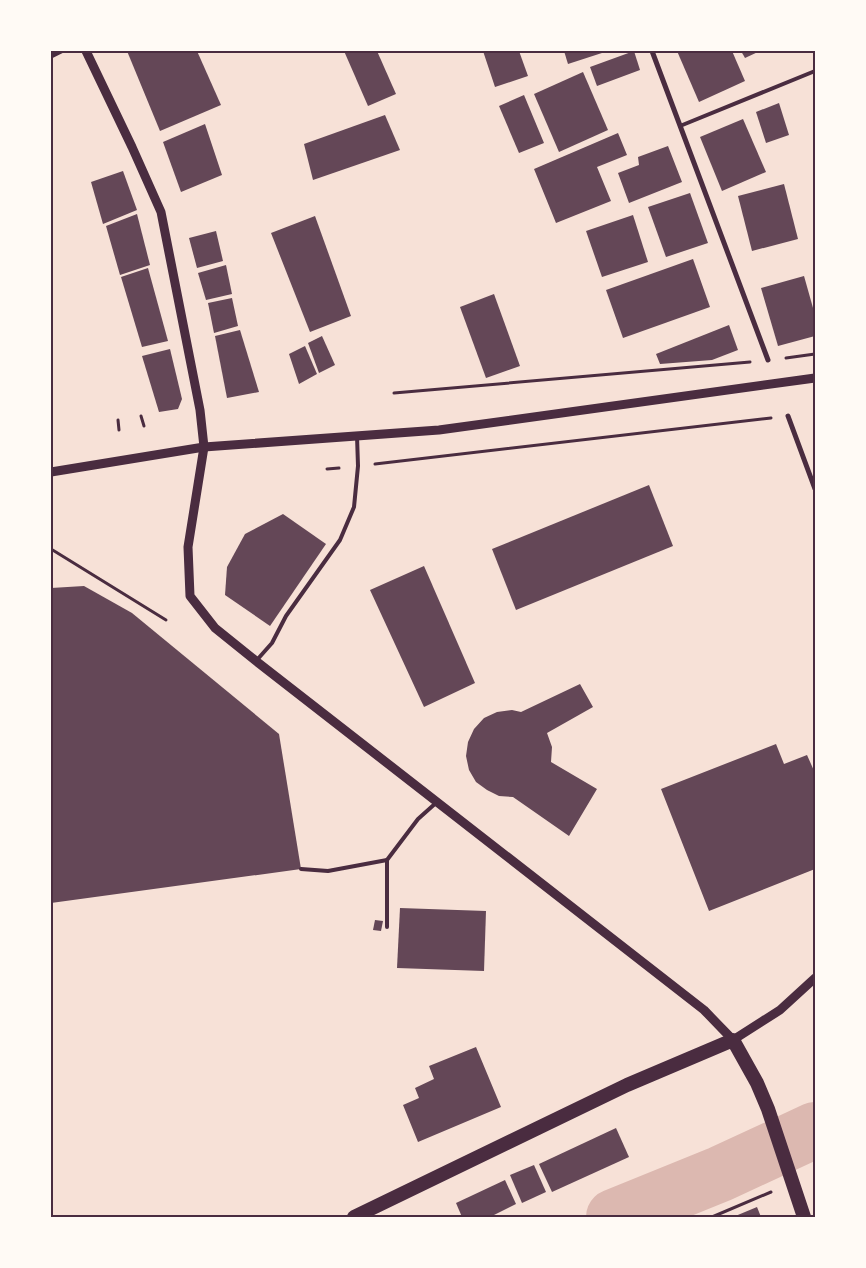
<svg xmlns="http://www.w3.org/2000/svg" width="866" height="1268" font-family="'Sofia Sans Condensed',sans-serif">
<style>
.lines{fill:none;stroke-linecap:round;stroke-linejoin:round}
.river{stroke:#dcb8b0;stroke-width:56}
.building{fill:#644757}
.path{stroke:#4a2c40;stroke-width:3}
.service{stroke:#4a2c40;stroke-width:4}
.minor{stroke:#4a2c40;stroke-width:5}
.tertiary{stroke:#4a2c40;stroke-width:9}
.trunk{stroke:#4a2c40;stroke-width:14}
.neatline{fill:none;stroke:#4a2c40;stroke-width:2}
</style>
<rect width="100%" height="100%" fill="#f7e1d7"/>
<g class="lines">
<path class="river" d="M614 1217 720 1174 815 1130"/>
</g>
<g class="building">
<path d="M127 51H197L221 105 160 131Z"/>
<path d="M344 51H377L396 94 368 106Z"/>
<path d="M483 51H519L528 76 495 87Z"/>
<path d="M564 51H605V52L568 64Z"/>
<path d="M634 51 640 70 597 86 590 67Z"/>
<path d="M677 51H732L745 81 699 102Z"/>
<path d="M741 51H760L745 58Z"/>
<path d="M583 72 608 130 559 152 534 94Z"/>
<path d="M524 95 544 143 519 153 499 106Z"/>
<path d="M779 103 789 135 766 143 756 112Z"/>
<path d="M385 115 400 150 313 180 304 144Z"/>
<path d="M743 119 766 172 722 191 700 137Z"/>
<path d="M205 124 222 175 181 192 163 142Z"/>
<path d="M618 133 627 155 597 167 611 201 556 223 534 169Z"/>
<path d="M668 146 682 182 629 203 618 173 639 165 638 157Z"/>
<path d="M123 171 137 210 103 224 91 182Z"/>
<path d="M784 184 798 239 752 251 738 196Z"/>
<path d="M690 193 708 243 666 257 648 207Z"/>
<path d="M137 214 150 265 120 275 106 226Z"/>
<path d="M633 215 648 262 602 277 586 231Z"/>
<path d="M315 216 351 316 310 332 271 233Z"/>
<path d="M216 231 223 261 197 268 189 238Z"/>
<path d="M693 259 710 307 623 338 606 290Z"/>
<path d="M226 265 232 294 206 300 198 273Z"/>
<path d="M148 268 168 341 142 347 121 277Z"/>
<path d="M804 276 815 315V336L778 346 761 288Z"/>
<path d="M494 294 520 366 486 378 460 307Z"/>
<path d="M232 298 238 326 214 333 208 303Z"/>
<path d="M729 325 738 350 712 360 660 364 656 354Z"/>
<path d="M240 330 259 392 227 398 215 336Z"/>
<path d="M322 336 335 365 319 373 308 343Z"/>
<path d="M305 346 317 374 299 384 289 354Z"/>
<path d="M170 349 182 399 178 409 159 412 142 356Z"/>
<path d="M649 485 673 546 516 610 492 549Z"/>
<path d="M283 514 326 544 270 626 225 595 227 567 245 534Z"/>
<path d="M424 566 475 683 424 707 370 590Z"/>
<path d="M84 586 132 613 279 734 301 869 51 903V588Z"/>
<path d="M580 684 593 707 547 733 552 747 551 762 597 789 569 836 513 797 499 796 487 790 476 782 469 770 466 756 468 742 474 729 484 718 497 712 512 710 521 712Z"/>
<path d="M776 744 784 764 807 755 815 773V869L709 911 661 789Z"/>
<path d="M400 908 486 911 484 971 397 968Z"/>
<path d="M375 920 383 921 381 931 373 930Z"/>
<path d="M476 1047 501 1107 418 1142 403 1105 419 1098 415 1088 434 1079 429 1066Z"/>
<path d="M616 1128 629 1157 552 1192 539 1164Z"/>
<path d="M534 1165 546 1192 522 1203 510 1175Z"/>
<path d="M505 1180 516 1204 490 1217H462L456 1203Z"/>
<path d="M757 1207 761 1217H733Z"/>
</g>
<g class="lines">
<g class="path">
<path d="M786 358 815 354"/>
<path d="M394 393 750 362"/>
<path d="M141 416 144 426"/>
<path d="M118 420 119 430"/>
<path d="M375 464 771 418"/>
<path d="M327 469 339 468"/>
<path d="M51 549 166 620"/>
<path d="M712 1217 771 1192"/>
</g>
<g class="service">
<path d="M680 126 815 71"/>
<path d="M256 661 272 643 286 616 340 540 354 507 358 466 357 436"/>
<path d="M301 869 328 871 387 860"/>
<path d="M387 927V860L418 819 437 802"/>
</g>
<g class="minor">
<path d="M652 51 768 360"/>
<path d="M51 56 61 51"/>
<path d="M788 416 815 489"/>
</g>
<g class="tertiary">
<path d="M86 51 132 147 161 212 200 410 204 447 188 547 190 596 215 628 256 661 704 1010 733 1040 780 1010 815 978"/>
<path d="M51 472 204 447 439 430 815 378"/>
</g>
<path class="trunk" d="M354 1217 627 1085 733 1040 757 1083 768 1109 804 1217"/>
</g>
<rect width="866" height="1268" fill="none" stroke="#fffaf5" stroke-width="105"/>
<rect x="52" y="52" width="762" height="1164" class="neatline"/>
</svg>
